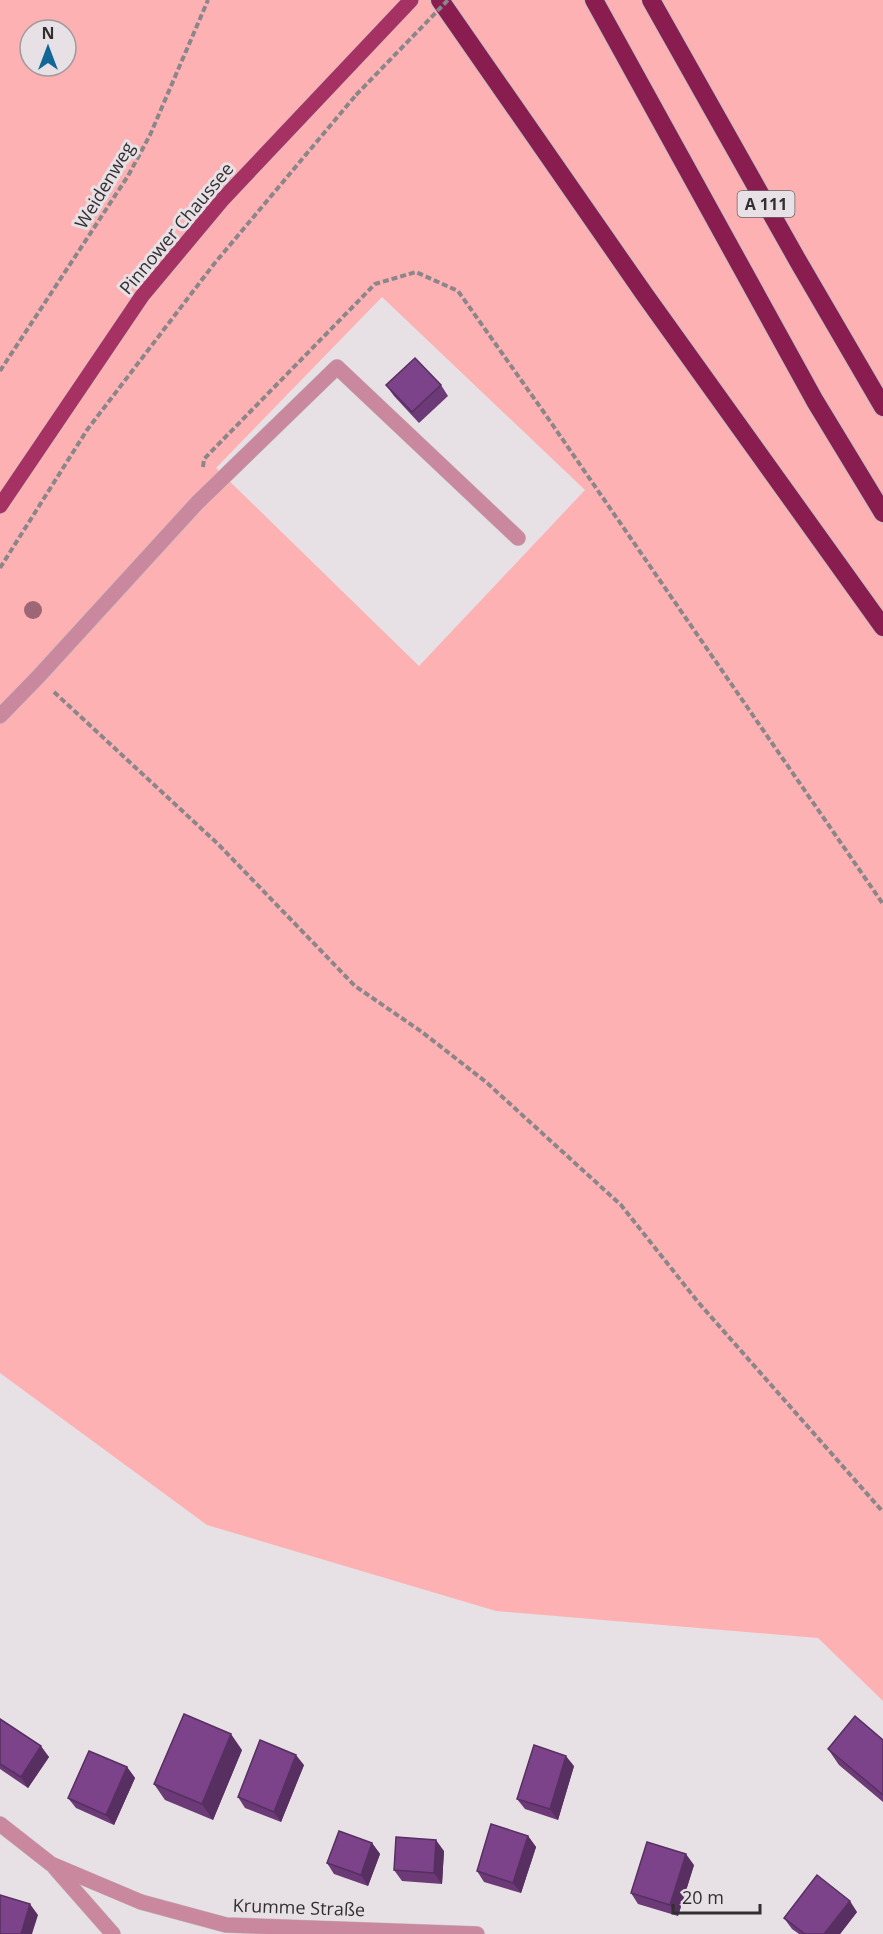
<svg xmlns="http://www.w3.org/2000/svg" width="883" height="1934" font-family="'Open Sans',sans-serif">
<style>
.green{fill:#fdb1b3;fill-rule:evenodd}
.lines{fill:none;stroke-linecap:round;stroke-linejoin:round}
.minor-casing{stroke:#c3bdc1;stroke-width:16}
.major-casing{stroke:#c3bdc1;stroke-width:16}
.highway-casing{stroke:#c3bdc1;stroke-width:20}
.path{stroke:#8a8689;stroke-width:4;stroke-dasharray:6 3;stroke-linecap:butt}
.minor{stroke:#c9889d;stroke-width:15}
.major{stroke:#a63163;stroke-width:15}
.highway{stroke:#8a1d4f;stroke-width:18}
.path-bridge{stroke:#8a8689;stroke-width:4;stroke-dasharray:6 3;stroke-linecap:butt}
.tree{fill:#9e6775}
.wall{fill:#6b3a77}
.shaded-wall{fill:#572f61}
.building{fill:#7c438a;stroke:#572f61;stroke-width:1.5}
.labels{text-anchor:middle;dominant-baseline:central;stroke-width:6;stroke-linejoin:round;paint-order:stroke}
.shield{fill:#e7e1e5;stroke:#686467;stroke-width:1.5}
.shield-label{font-size:16px;font-weight:bold;fill:#322f31}
.street-label{font-size:18px;fill:#322f31;stroke:#e7e1e5}
</style>
<rect width="100%" height="100%" fill="#e7e1e5"/>
<path class="green" d="M0 0H883V1701L818 1638 496 1611 207 1525 0 1373ZM30 30H66V66H30ZM382 297 585 490 419 666 216 468Z"/>
<g class="lines">
<g class="minor-casing">
<g id="minor">
<path d="M0 716 38 677 197 503 337 367 518 538"/>
<path d="M0 1824 51 1864 141 1902 226 1925 477 1934"/>
<path d="M55 1868 113 1934"/>
</g>
</g>
<g class="major-casing">
<path id="major" d="M0 506 142 296 223 199 411 0"/>
</g>
<g class="highway-casing">
<g id="highway">
<path d="M440 0 645 295 883 627"/>
<path d="M594 0 815 401 883 513"/>
<path d="M651 0 798 261 883 407"/>
</g>
</g>
<g class="path">
<path d="M0 371 128 176 150 135 208 0"/>
<path d="M203 467 204 459 375 284 416 272 458 291 543 411 883 904"/>
<path d="M0 568 87 430 214 264 356 95"/>
<path d="M54 692 218 844 355 986 422 1032 486 1082 621 1205 698 1302 883 1512"/>
</g>
<use href="#minor" class="minor"/>
<use href="#major" class="major"/>
<use href="#highway" class="highway"/>
<path class="path-bridge" d="M356 95 448 0"/>
</g>
<circle class="tree" cx="33" cy="610" r="9"/>
<g class="wall">
<path d="M386 385H441L448 396 419 423 394 396Z"/>
<path d="M0 1719 49 1757 28 1788 0 1769Z"/>
<path d="M883 1740V1802L839 1765 828 1749Z"/>
<path d="M242 1750 213 1820 165 1800 154 1784Z"/>
<path d="M304 1765 281 1822 245 1808 238 1797Z"/>
<path d="M574 1766 558 1820 525 1809 517 1799Z"/>
<path d="M127 1767 135 1778 114 1825 76 1808 68 1798Z"/>
<path d="M528 1836 536 1847 521 1893 484 1882 477 1871Z"/>
<path d="M372 1843 380 1854 368 1886 334 1874 327 1863Z"/>
<path d="M444 1851 442 1884 402 1881 394 1870Z"/>
<path d="M694 1865 678 1916 638 1904 631 1893Z"/>
<path d="M857 1912 840 1934H799L792 1929 784 1918Z"/>
</g>
<g class="shaded-wall">
<path d="M231 1734 242 1750 213 1820 202 1804Z"/>
<path d="M41 1746 49 1757 28 1788 21 1777Z"/>
<path d="M296 1755 304 1765 281 1822 274 1812Z"/>
<path d="M566 1756 574 1766 558 1820 550 1809Z"/>
<path d="M127 1767 135 1778 114 1825 106 1815Z"/>
<path d="M528 1836 536 1847 521 1893 513 1883Z"/>
<path d="M436 1840 444 1851 442 1884 434 1873Z"/>
<path d="M372 1843 380 1854 368 1886 361 1875Z"/>
<path d="M686 1854 694 1865 678 1916 670 1905Z"/>
<path d="M850 1901 857 1912 840 1934H824Z"/>
<path d="M30 1904 38 1915 32 1934H21Z"/>
</g>
<g class="building">
<path d="M415 358 441 385 412 412 386 385Z"/>
<path d="M184 1714 231 1734 202 1804 154 1784Z"/>
<path d="M855 1716 883 1740V1795L828 1749Z"/>
<path d="M0 1719 41 1746 21 1777 0 1764Z"/>
<path d="M260 1740 296 1755 274 1812 238 1797Z"/>
<path d="M534 1745 566 1756 550 1809 517 1799Z"/>
<path d="M89 1751 127 1767 106 1815 68 1798Z"/>
<path d="M491 1824 528 1836 513 1883 477 1871Z"/>
<path d="M339 1831 372 1843 361 1875 327 1863Z"/>
<path d="M396 1837 436 1840 434 1873 394 1870Z"/>
<path d="M647 1842 686 1854 670 1905 631 1893Z"/>
<path d="M817 1875 850 1901 824 1934H805L784 1918Z"/>
<path d="M0 1895 30 1904 21 1934H0Z"/>
</g>
<g class="labels">
<rect class="shield" x="737.5" y="191" width="57" height="26" rx="4.5"/>
<g class="shield-label">
<text x="766" y="204">A 111</text>
</g>
<g class="street-label">
<text transform="translate(104 185) rotate(-59)">Weidenweg</text>
<text transform="translate(176 228) rotate(-50)">Pinnower Chaussee</text>
<text transform="translate(299 1907) rotate(2)">Krumme Straße</text>
</g>
</g>
<g transform="translate(48 48)"><circle r="28" fill="#e7e1e5" stroke="#9f9a9d" stroke-width="1.5"/>
<path d="M0-4.5L10 22L0 15L-10 22Z" fill="#136798"/>
<text y="-9" font-size="16" font-weight="bold" text-anchor="middle" fill="#322f31">N</text>
</g>
<path d="M673 1904v9h87v-9" fill="none" stroke="#322f31" stroke-width="3"/>
<text x="682" y="1904" font-size="18" fill="#322f31" stroke="#e7e1e5" stroke-width="4.5" paint-order="stroke">20 m</text>
</svg>
